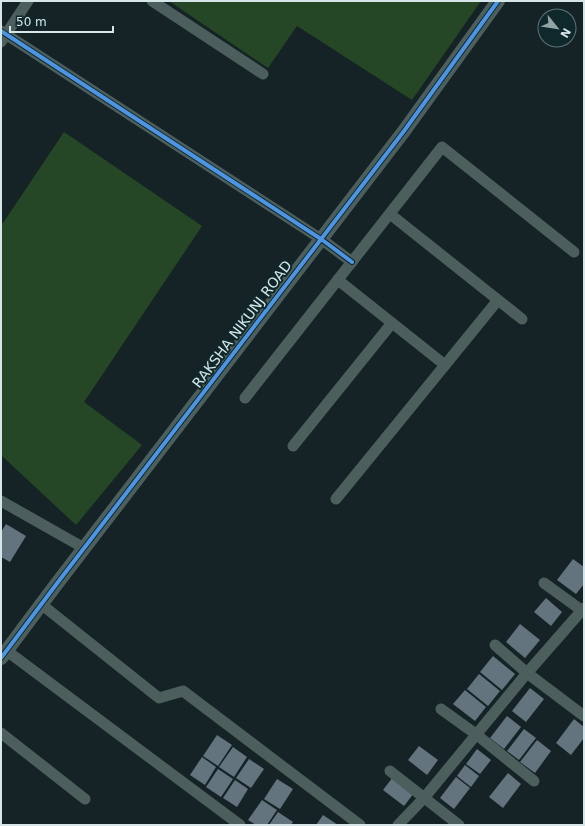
<svg xmlns="http://www.w3.org/2000/svg" width="585" height="826" font-family="'DejaVu Sans',sans-serif">
<style>
.green{fill:#254725}
.building{fill:#63747e}
.lines{fill:none;stroke-linecap:round;stroke-linejoin:round}
.minor{stroke:#4c5f5c;stroke-width:11}
.tertiary{stroke:#4c5f5c;stroke-width:14}
.cycleway-casing{stroke:#0f282c;stroke-width:6}
.cycleway{stroke:#4d94e3;stroke-width:4}
.labels{text-anchor:middle;dominant-baseline:central;stroke-width:4;stroke-linejoin:round;paint-order:stroke}
.street-label{font-size:14px;fill:#d7e6e8;stroke:#0f282c}
</style>
<rect width="100%" height="100%" fill="#152326"/>
<g class="green">
<path d="M169 1H481L412 100 297 26 268 68Z"/>
<path d="M64 132 202 226 84 402 142 445 76 525 1 455V226Z"/>
</g>
<g class="building">
<path d="M6 524 26 536 10 562 1 557V532Z"/>
<path d="M573 559 584 567V584L576 594 557 580Z"/>
<path d="M546 598 562 612 551 626 534 612Z"/>
<path d="M520 624 540 640 525 658 506 642Z"/>
<path d="M493 656 515 674 502 690 480 672Z"/>
<path d="M479 674 500 691 488 706 467 689Z"/>
<path d="M530 688 544 699 526 722 512 711Z"/>
<path d="M465 690 486 707 475 721 453 704Z"/>
<path d="M507 716 521 727 504 749 490 738Z"/>
<path d="M574 719 584 727V738L571 755 556 743Z"/>
<path d="M524 729 536 738 519 760 507 751Z"/>
<path d="M217 735 232 745 218 766 203 756Z"/>
<path d="M537 740 551 751 535 773 520 762Z"/>
<path d="M419 746 438 760 427 775 408 760Z"/>
<path d="M233 747 247 757 234 777 219 767Z"/>
<path d="M477 749 491 760 480 774 466 764Z"/>
<path d="M202 757 216 767 205 785 190 775Z"/>
<path d="M249 759 264 769 251 788 236 778Z"/>
<path d="M465 765 479 776 471 787 457 776Z"/>
<path d="M218 769 233 779 221 797 206 787Z"/>
<path d="M508 773 521 784 503 808 489 797Z"/>
<path d="M393 777 414 793 404 806 383 790Z"/>
<path d="M456 777 470 788 454 809 440 798Z"/>
<path d="M277 779 293 789 280 809 264 799Z"/>
<path d="M235 780 248 789 237 807 223 798Z"/>
<path d="M262 800 277 810 267 825H256L248 820Z"/>
<path d="M278 812 293 822 291 825H269Z"/>
<path d="M323 815 338 825H316Z"/>
</g>
<g class="lines">
<g class="minor">
<path d="M152 1 263 74"/>
<path d="M1 31 321 239 352 262"/>
<path d="M1 42 28 1"/>
<path d="M390 214 522 319"/>
<path d="M338 280 445 365"/>
<path d="M245 398 442 147 574 252"/>
<path d="M293 446 392 323"/>
<path d="M336 499 498 300"/>
<path d="M1 501 84 548"/>
<path d="M544 583 584 612"/>
<path d="M41 604 159 698 183 691 360 825"/>
<path d="M495 645 527 673 584 716"/>
<path d="M7 651 240 825"/>
<path d="M441 709 477 735 534 781"/>
<path d="M1 733 85 799"/>
<path d="M390 771 459 825"/>
<path d="M398 825 424 798 527 673 584 608"/>
</g>
<path class="tertiary" d="M1 658 55 586 404 131 498 1"/>
<g class="cycleway-casing">
<g id="cycleway">
<path d="M1 31 321 239 352 262"/>
<path d="M1 658 55 586 404 131 498 1"/>
</g>
</g>
<use href="#cycleway" class="cycleway"/>
</g>
<g class="labels">
<g class="street-label">
<text transform="translate(242 324) rotate(-53)">RAKSHA NIKUNJ ROAD</text>
</g>
</g>
<rect width="585" height="826" fill="none" stroke="#d7e6e8" stroke-width="4"/>
<g transform="translate(557 28) rotate(120)"><circle r="19" fill="#0f282c" stroke="#5f7477"/>
<path d="M0-3L7 15L0 10L-7 15Z" fill="#93a2a4"/>
<text y="-6" font-size="11" font-weight="bold" text-anchor="middle" fill="#d7e6e8">N</text>
</g>
<path d="M10 26v6h103v-6" fill="none" stroke="#d7e6e8" stroke-width="2"/>
<text x="16" y="26" font-size="12" fill="#d7e6e8" stroke="#0f282c" stroke-width="3" paint-order="stroke">50 m</text>
</svg>
